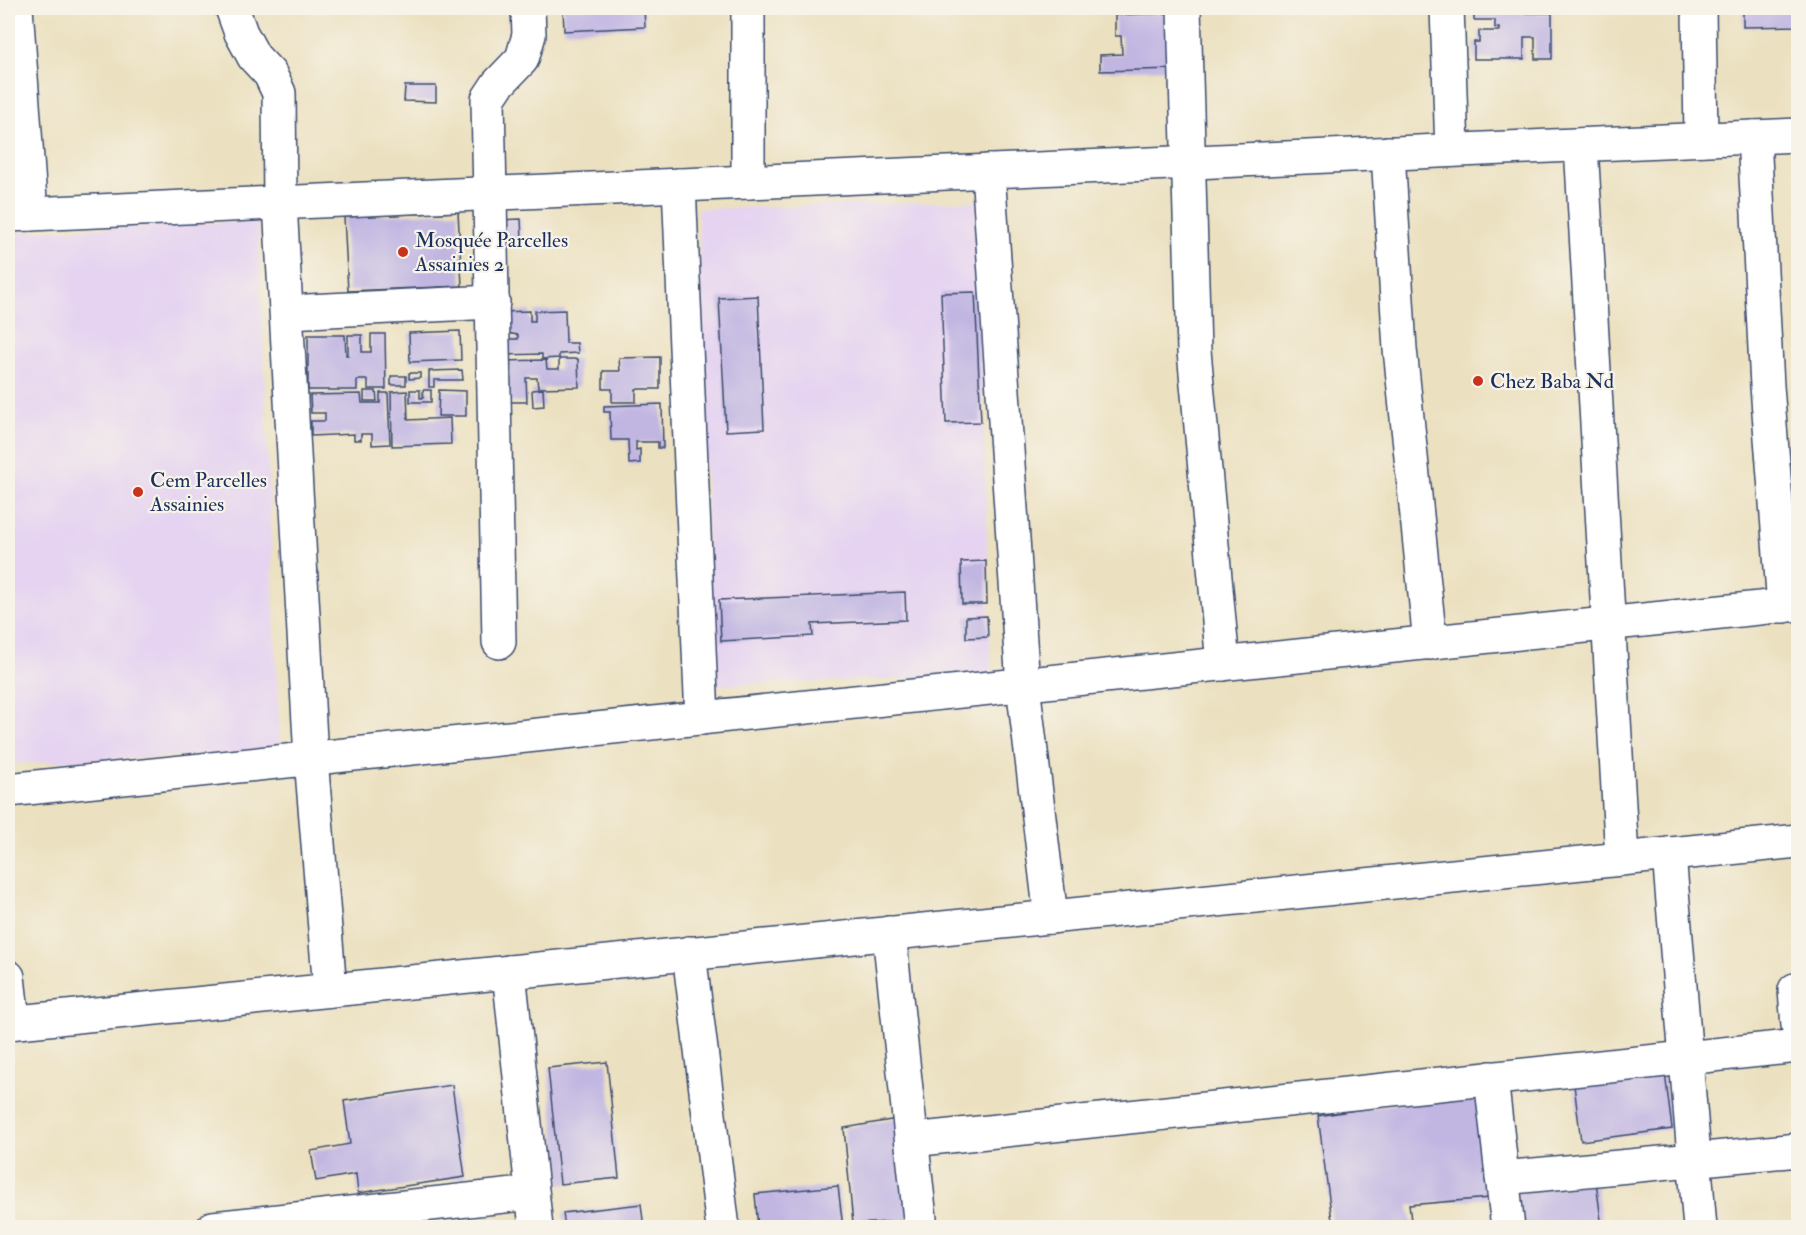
<svg xmlns="http://www.w3.org/2000/svg" width="1806" height="1235" font-family="'IM FELL Double Pica',serif">
<style>
.built{fill:#e5d3f1}
.building{fill:#c1b6e2}
.lines{fill:none;stroke-linecap:round;stroke-linejoin:round}
.minor-casing{stroke:#3a4a6d;stroke-width:36}
.minor{stroke:#fff;stroke-width:33}
.poi-dot{fill:#c8321e;stroke:#f7f3e8;stroke-width:2}
.labels{text-anchor:middle;dominant-baseline:central;stroke-width:4.5;stroke-linejoin:round;paint-order:stroke}
.poi-label{font-size:21px;fill:#1b2f5e;stroke:#f7f3e8;text-anchor:start}
</style>
<rect width="100%" height="100%" fill="#f7f3e8"/>
<filter id="ink" filterUnits="userSpaceOnUse"><feTurbulence type="fractalNoise" baseFrequency=".0167" numOctaves="2"/><feDisplacementMap in="SourceGraphic" scale="12" xChannelSelector="R" yChannelSelector="G"/><feConvolveMatrix kernelMatrix="1 2 1 2 8 2 1 2 1" color-interpolation-filters="sRGB"/></filter>
<filter id="wash" filterUnits="userSpaceOnUse"><feTurbulence type="fractalNoise" baseFrequency=".008" numOctaves="4" result="noise"/><feDisplacementMap in="SourceGraphic" scale="24" xChannelSelector="R" yChannelSelector="G"/><feGaussianBlur stdDeviation="1.35" result="paint"/><feColorMatrix in="noise" values="0 0 0 0 0 0 0 0 0 0 0 0 0 0 0 0 0 1.4 0 .05"/><feComposite in="paint" operator="in"/></filter>
<g filter="url(#wash)">
<rect width="100%" height="100%" fill="#ebe0bf"/>
<g class="built">
<path d="M977 201 991 676 712 685 698 209Z"/>
<path d="M258 221 280 752 8 764V232Z"/>
</g>
<g id="blocks">
<g class="building">
<path d="M563 8H644L645 27 564 31Z"/>
<path d="M1099 8H1170V10L1114 11V13L1099 14Z"/>
<path d="M1474 8H1517V13H1552V59H1535V37H1524V59H1474V42H1479V31H1499V28H1495V20H1474Z"/>
<path d="M1743 8H1796L1797 26 1743 27Z"/>
<path d="M1176 13 1177 69 1100 71V55L1122 54 1121 36H1115V15Z"/>
<path d="M405 86H436V102L404 101Z"/>
<path d="M458 212 462 286 348 291 344 217Z"/>
<path d="M521 219 522 239 499 240 498 220Z"/>
<path d="M975 292 981 422 946 423 941 293Z"/>
<path d="M758 296 764 429 726 431 719 298Z"/>
<path d="M565 310 566 343H577L578 353 559 354V358L542 359V354L500 355V339H518V335L507 333 499 312 530 311V321H535V311Z"/>
<path d="M460 331 461 360 410 362 409 333Z"/>
<path d="M371 334H385L386 389H368V380H357V390H308V335H345L346 355H348V335H362V352H371Z"/>
<path d="M660 357V389H636V402H612V389H603V371H620L619 358Z"/>
<path d="M559 359H578L579 387 538 388 537 378H526L527 402H502L501 361 546 360 547 369H559Z"/>
<path d="M462 370 463 380H434V387H429V371Z"/>
<path d="M409 373H420V378L409 379Z"/>
<rect x="391" y="376" width="15" height="9"/>
<path d="M543 389 544 406 533 407 532 390Z"/>
<path d="M410 390H420V398H423V390H431V402H410Z"/>
<path d="M439 390 466 391V416H438Z"/>
<path d="M364 391H376L377 401H364Z"/>
<path d="M407 391 408 420 450 418 451 444 392 446 391 392Z"/>
<path d="M380 393H388L390 444 372 445V434H361V440H354V434L311 436V421H325V413H311L310 395 361 394 362 403H380Z"/>
<path d="M662 404 663 448H658V442H636V450L640 449V463L629 464 628 440H611L610 412H604V406Z"/>
<path d="M986 561 987 604H962L961 562Z"/>
<path d="M905 592 906 620 812 624 813 636 721 641 719 600Z"/>
<path d="M987 616 988 637 966 638V617Z"/>
<path d="M607 1062 619 1178 560 1184 548 1068Z"/>
<path d="M1665 1073 1672 1129 1581 1141 1574 1085Z"/>
<path d="M452 1085 465 1177 358 1193 356 1174 316 1181 311 1151 350 1144 344 1101Z"/>
<path d="M1480 1096 1489 1198 1409 1205 1412 1228H1333L1318 1116 1400 1103Z"/>
<path d="M903 1118 911 1221 853 1224 844 1128Z"/>
<path d="M1596 1182 1602 1228H1517L1512 1193Z"/>
<path d="M838 1186 843 1228H758L755 1194Z"/>
<path d="M641 1204 644 1228H565L563 1213Z"/>
</g>
</g>
</g>
<g filter="url(#ink)">
<use href="#blocks" fill-opacity="0" stroke="#3a4a6d" stroke-width="1.5"/>
<g class="lines">
<g class="minor-casing">
<g id="minor">
<path d="M16 8 31 214"/>
<path d="M232 8 241 33 254 57 270 74 279 93 280 203 311 758 330 990"/>
<path d="M748 8V182"/>
<path d="M1184 8 1194 351 1223 664"/>
<path d="M1447 8 1452 150"/>
<path d="M1699 8 1701 139"/>
<path d="M1754 137 1767 386 1784 606"/>
<path d="M1581 145 1622 858"/>
<path d="M1388 153 1400 349 1430 643"/>
<path d="M988 171 1023 685 1051 917"/>
<path d="M679 185 702 718"/>
<path d="M8 215 1798 135"/>
<path d="M287 312 493 302"/>
<path d="M499 642 488 99 498 84 522 59 529 35 528 8"/>
<path d="M8 790 1798 604"/>
<path d="M1669 854 1700 1228"/>
<path d="M889 933 921 1228"/>
<path d="M689 953 723 1228"/>
<path d="M509 972 536 1228"/>
<path d="M8 977 13 1022"/>
<path d="M1795 990 1798 1025"/>
<path d="M8 1023 1798 841"/>
<path d="M1491 1078 1508 1228"/>
<path d="M912 1140 1798 1046"/>
<path d="M1502 1178 1798 1150"/>
<path d="M213 1228 532 1193"/>
</g>
</g>
<use href="#minor" class="minor"/>
</g>
</g>
<g class="poi-dot">
<circle cx="403" cy="252" r="6"/>
<circle cx="1478" cy="381" r="6"/>
<circle cx="138" cy="492" r="6"/>
</g>
<g class="labels">
<g class="poi-label">
<text x="415" y="240">Mosquée Parcelles<tspan x="415" dy="24">Assainies 2</tspan></text>
<text x="1490" y="381">Chez Baba Nd</text>
<text x="150" y="480">Cem Parcelles<tspan x="150" dy="24">Assainies</tspan></text>
</g>
</g>
<rect width="1806" height="1235" fill="none" stroke="#f7f3e8" stroke-width="30"/>
</svg>
